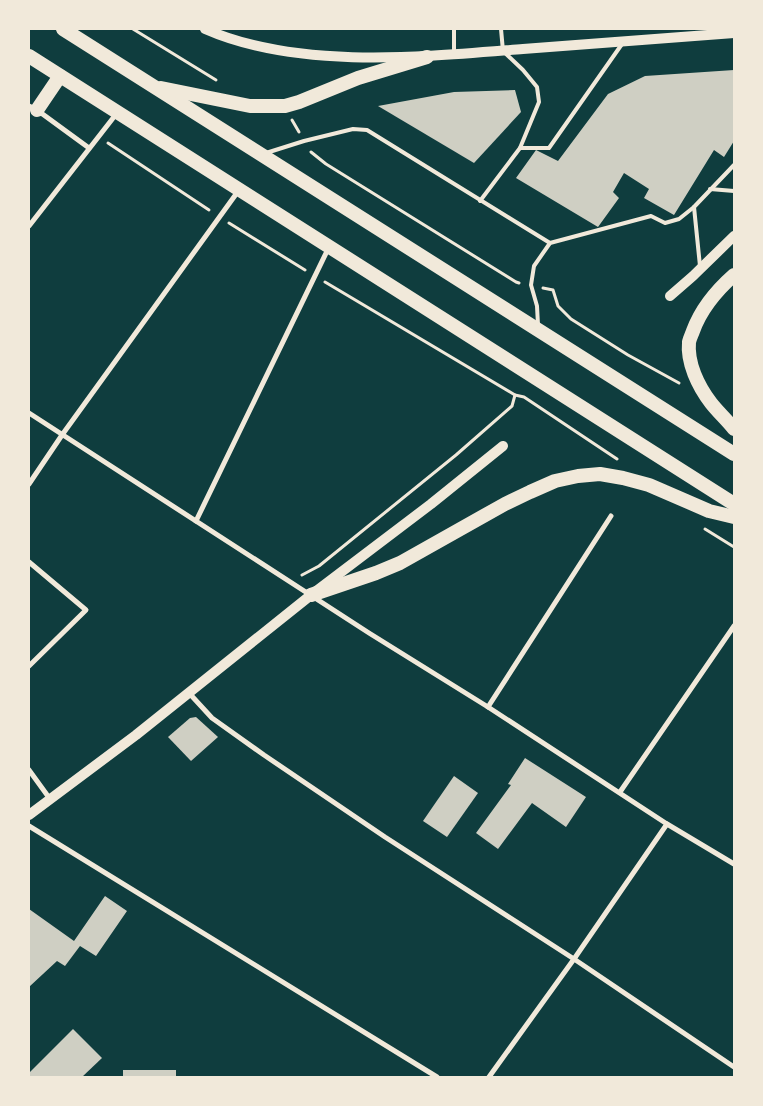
<svg xmlns="http://www.w3.org/2000/svg" width="763" height="1106" font-family="'PT Sans Narrow',sans-serif">
<style>
.building{fill:#cfcfc3}
.lines{fill:none;stroke-linecap:round;stroke-linejoin:round}
.path{stroke:#f1e9da;stroke-width:3}
.service{stroke:#f1e9da;stroke-width:4}
.minor{stroke:#f1e9da;stroke-width:5}
.secondary{stroke:#f1e9da;stroke-width:10}
.trunk{stroke:#f1e9da;stroke-width:14}
</style>
<rect width="100%" height="100%" fill="#0f3d3e"/>
<g class="building">
<path d="M734 70V141L724 157 714 150 674 215 644 198 649 189 624 173 613 192 619 198 598 227 516 178 536 150 558 161 608 94 645 76Z"/>
<path d="M515 90 521 112 474 163 378 106 454 92Z"/>
<path d="M196 717 218 737 191 761 168 737 190 718Z"/>
<path d="M525 758 586 797 566 827 532 803 498 849 476 833 511 785 508 784Z"/>
<path d="M454 776 478 793 447 837 423 821Z"/>
<path d="M105 896 127 911 96 956 80 946 65 966 57 961 29 987V909L74 941Z"/>
<path d="M73 1029 102 1058 82 1077H29V1073Z"/>
<rect x="123" y="1070" width="53" height="7"/>
</g>
<g class="lines">
<g class="path">
<path d="M133 29 216 80"/>
<path d="M292 120 299 132"/>
<path d="M108 143 209 210"/>
<path d="M311 152 326 164 516 282 519 283"/>
<path d="M229 223 305 270"/>
<path d="M325 282 515 395 524 397 617 459"/>
<path d="M543 288 553 290 558 306 571 319 628 355 679 383"/>
<path d="M705 529 734 547"/>
<path d="M302 575 319 566 456 455 512 406 515 395"/>
</g>
<g class="service">
<path d="M501 29 503 51 523 70 537 87 539 102 520 148"/>
<path d="M454 54V29"/>
<path d="M266 153 304 141 353 129 367 130 550 243"/>
<path d="M710 189 734 191"/>
<path d="M480 201 520 148H549L622 44"/>
<path d="M694 207 700 266"/>
<path d="M538 325 537 306 531 285 534 266 550 243 651 216 665 223 679 219 694 207 734 165"/>
</g>
<g class="minor">
<path d="M29 106 37 110 89 148"/>
<path d="M29 226 117 113"/>
<path d="M29 413 369 633 488 707 667 824 734 864"/>
<path d="M29 484 62 435 239 190"/>
<path d="M196 521 329 247"/>
<path d="M29 562 86 610 29 666"/>
<path d="M189 693 212 718 264 755 385 837 574 959 734 1067"/>
<path d="M488 707 611 516"/>
<path d="M29 770 50 799"/>
<path d="M620 792 734 626"/>
<path d="M29 826 437 1077"/>
<path d="M489 1077 574 959 667 824"/>
</g>
<g class="secondary">
<path d="M205 29C298 70 423 57 523 49 593 44 664 38 734 33"/>
<path d="M670 296 693 276 734 236"/>
<path d="M29 815 136 735 311 595 431 504 503 446"/>
</g>
<g class="trunk">
<path d="M63 29 734 454"/>
<path d="M29 56 734 504"/>
<path d="M161 88 250 106H285L299 102 358 78 427 57"/>
<path d="M37 110 60 76"/>
<path d="M734 275C717 290 701 309 693 331 692 334 690 338 689 342 687 363 698 386 711 403 718 412 727 420 734 429"/>
<path d="M311 595 376 573 400 563 505 504 530 492 555 481 578 476 600 474 623 478 649 485 709 511 734 517"/>
</g>
</g>
<rect width="763" height="1106" fill="none" stroke="#f1e9da" stroke-width="60"/>
</svg>
